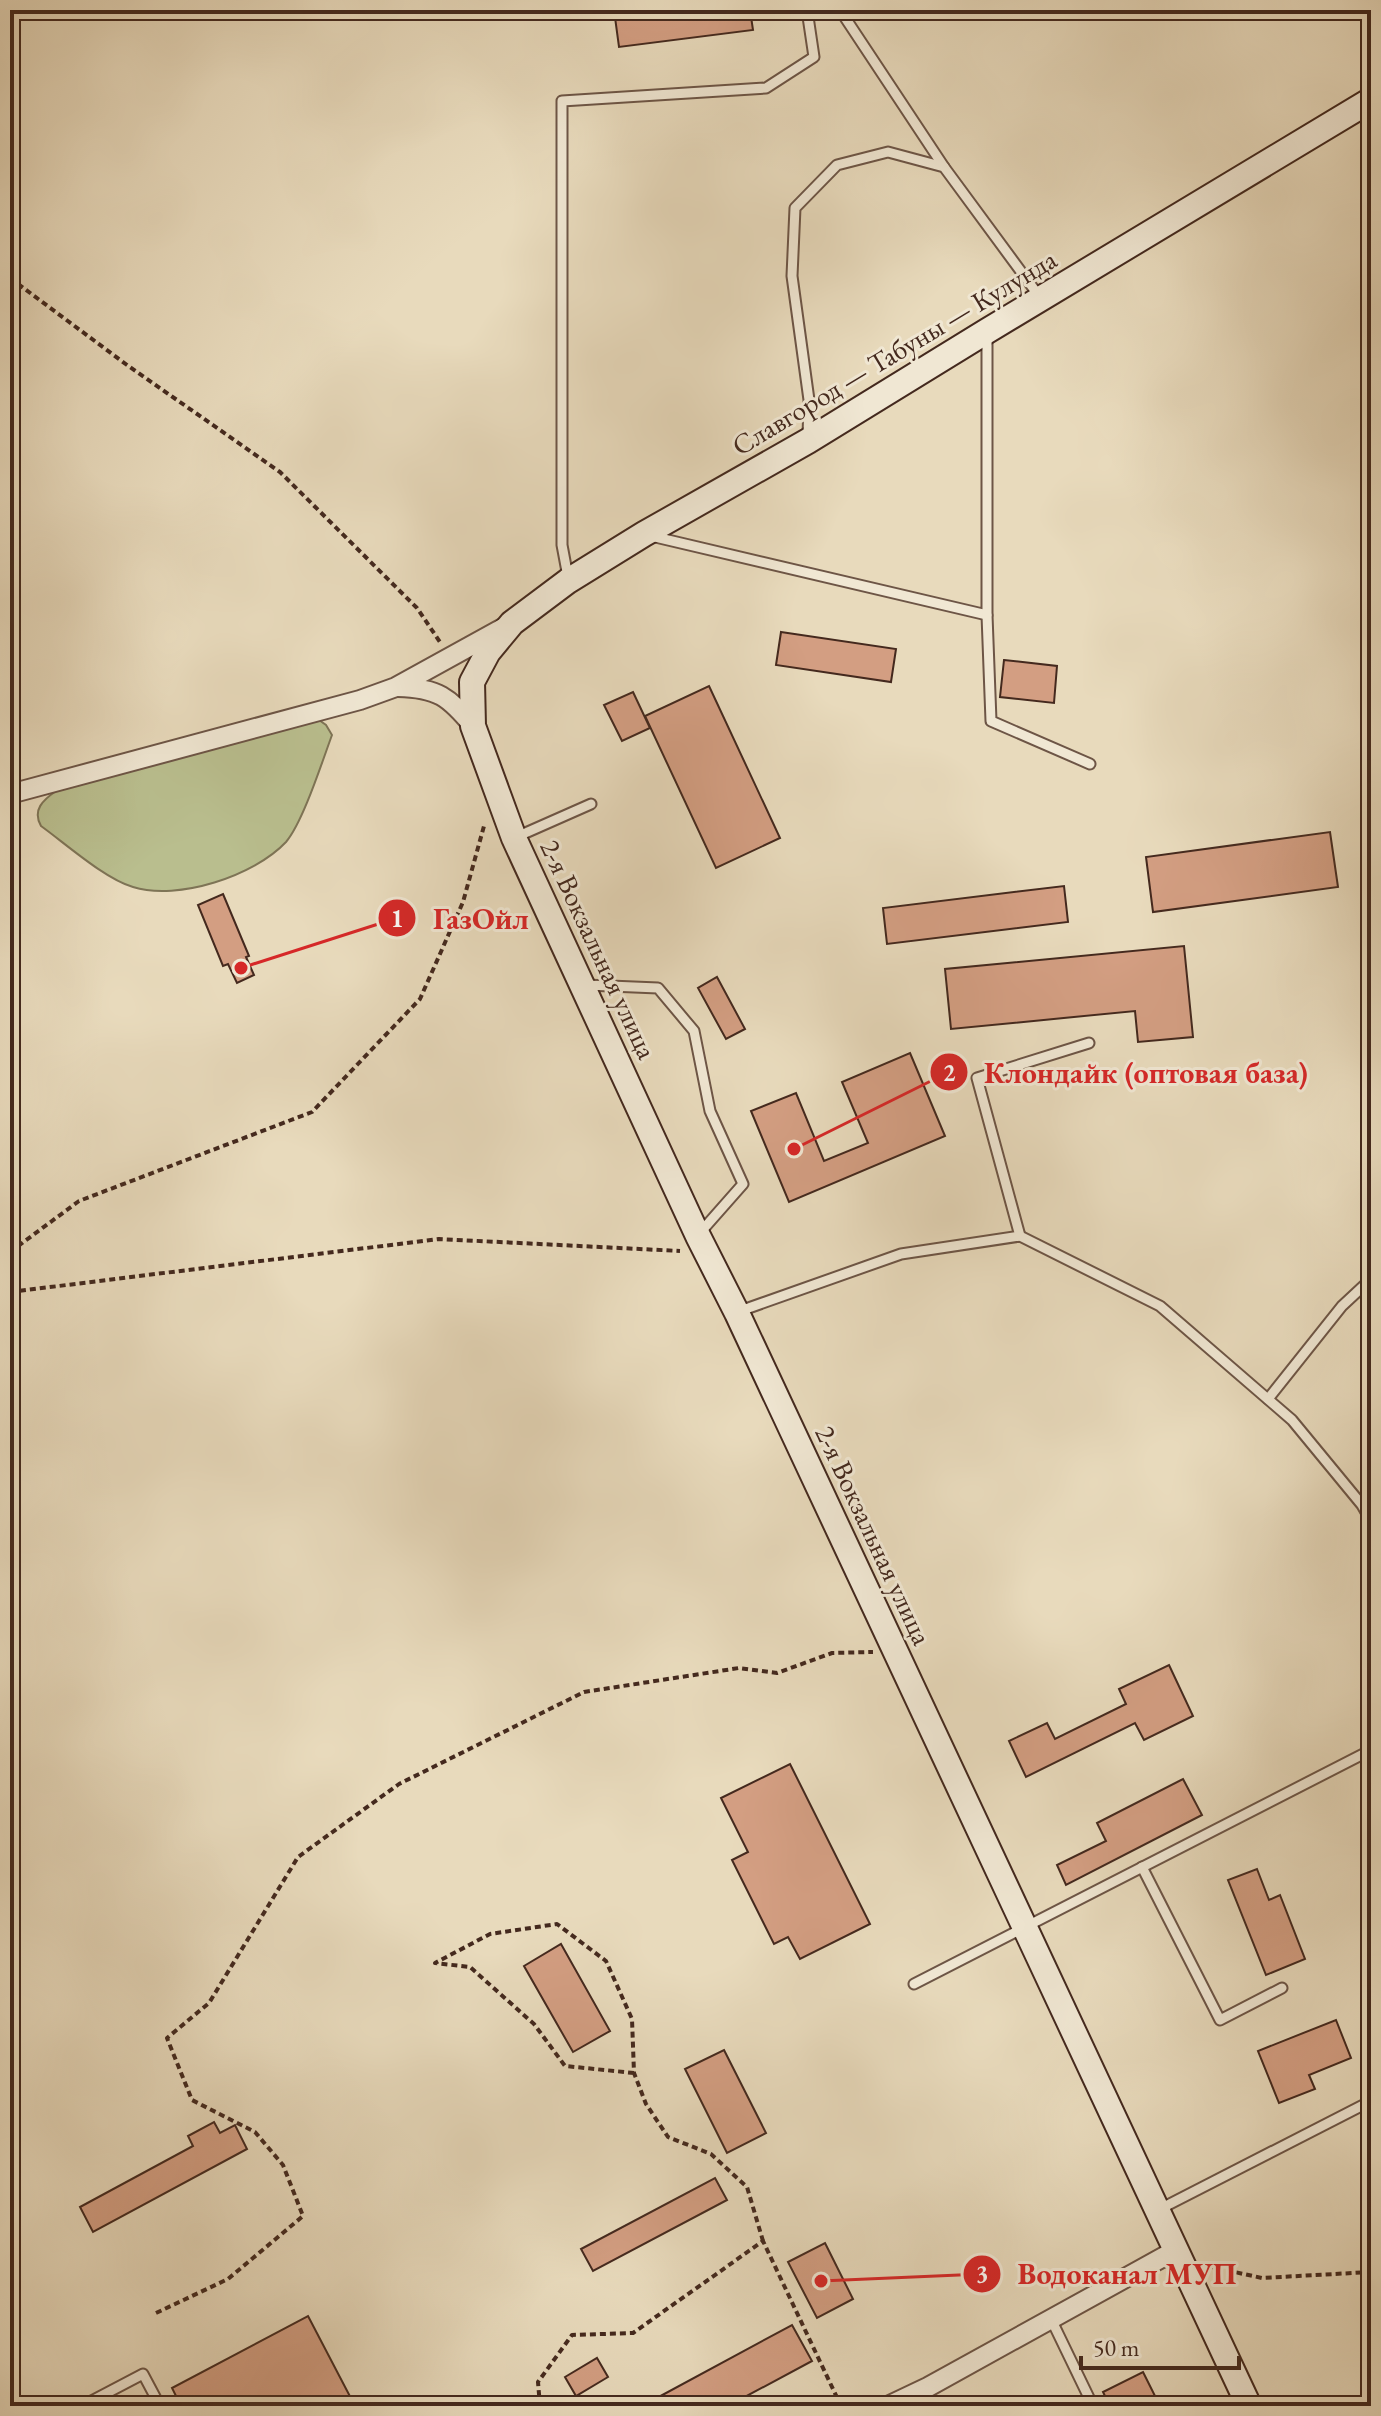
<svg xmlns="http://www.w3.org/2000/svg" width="1381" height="2416" font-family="'EB Garamond',serif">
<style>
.green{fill:#b9be8e;stroke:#7e7456;stroke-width:2}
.building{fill:#d39e82;stroke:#44291e;stroke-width:2}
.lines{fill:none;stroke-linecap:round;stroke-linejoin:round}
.lane-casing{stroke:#6d5546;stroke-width:13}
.street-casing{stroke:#6d5546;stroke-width:22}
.secondary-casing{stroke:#44291e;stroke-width:28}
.path{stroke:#44291e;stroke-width:4;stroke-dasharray:6 4;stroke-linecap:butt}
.lane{stroke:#f0e7d3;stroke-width:9}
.street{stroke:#f0e7d3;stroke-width:18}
.secondary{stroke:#f0e7d3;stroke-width:24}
.labels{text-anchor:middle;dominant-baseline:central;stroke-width:6;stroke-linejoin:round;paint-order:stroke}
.street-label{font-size:28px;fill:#44291e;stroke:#f0e7d3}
.leader{fill:none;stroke:#d62828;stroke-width:3}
.callout-dot{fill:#d62828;stroke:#f0e7d3;stroke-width:3}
.mark-label{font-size:24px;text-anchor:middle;font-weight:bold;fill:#fff}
.callout-label{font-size:30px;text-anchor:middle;font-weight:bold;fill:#d62828;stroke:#f0e7d3;stroke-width:6;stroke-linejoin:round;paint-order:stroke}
</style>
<rect width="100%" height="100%" fill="#e8dabc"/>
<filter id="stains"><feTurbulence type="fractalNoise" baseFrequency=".0025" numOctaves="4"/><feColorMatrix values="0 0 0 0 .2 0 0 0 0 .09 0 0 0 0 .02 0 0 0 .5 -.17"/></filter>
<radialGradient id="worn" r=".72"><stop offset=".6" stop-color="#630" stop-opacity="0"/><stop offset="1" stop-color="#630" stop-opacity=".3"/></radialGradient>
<path class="green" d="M319 720 326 725 332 735C322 762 303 822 286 842 254 876 178 901 133 887 105 879 66 844 41 826 32 810 43 800 56 791Z"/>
<g class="building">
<path d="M614 10H750L753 30 619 47Z"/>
<path d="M781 632 896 649 891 682 776 665Z"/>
<path d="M1004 660 1057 666 1054 703 1000 697Z"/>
<path d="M709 686 780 838 716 868 645 716Z"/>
<path d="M633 692 650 728 622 741 604 705Z"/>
<path d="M1330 832 1338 887 1153 912 1146 857Z"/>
<path d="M1064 886 1068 922 887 944 883 908Z"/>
<path d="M223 894 249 956 246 957 254 975 237 983 228 964 223 966 198 905Z"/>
<path d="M1184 946 1193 1037 1138 1042 1135 1011 951 1029 945 969Z"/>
<path d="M717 977 745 1029 726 1039 698 988Z"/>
<path d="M910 1053 945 1136 789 1202 751 1111 796 1093 824 1161 868 1143 842 1082Z"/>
<path d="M1169 1665 1193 1716 1144 1740 1135 1723 1026 1777 1009 1741 1047 1723 1055 1739 1126 1704 1119 1689Z"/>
<path d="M790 1764 870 1924 800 1959 788 1937 774 1944 732 1860 748 1852 721 1798Z"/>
<path d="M1183 1779 1202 1815 1066 1885 1057 1865 1106 1841 1097 1823Z"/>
<path d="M1257 1869 1269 1900 1280 1895 1305 1959 1266 1975 1228 1880Z"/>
<path d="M561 1944 610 2031 573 2052 524 1966Z"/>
<path d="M1336 2020 1351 2058 1309 2075 1315 2089 1279 2103 1258 2051Z"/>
<path d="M724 2050 766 2133 727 2153 685 2069Z"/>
<path d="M214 2122 220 2133 235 2125 247 2149 93 2232 80 2207 193 2146 188 2136Z"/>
<path d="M715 2178 727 2200 593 2271 581 2249Z"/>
<path d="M825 2243 853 2299 817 2318 788 2262Z"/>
<path d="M308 2316 355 2406H181L172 2388Z"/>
<path d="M792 2325 812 2361 728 2406H642Z"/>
<path d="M597 2358 608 2377 576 2396 565 2377Z"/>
<path d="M1143 2372 1160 2406H1110L1103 2392Z"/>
</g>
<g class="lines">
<g class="lane-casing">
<g id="lane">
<path d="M840 10 944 167"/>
<path d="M808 437 809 400 792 276 795 208 837 165 888 152 944 167 1039 296"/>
<path d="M651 536 987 615V335"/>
<path d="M568 577 562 545V101L766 88 814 57 807 10"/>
<path d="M987 615 991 721 1090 764"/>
<path d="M514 838 591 804"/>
<path d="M586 985 658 988 694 1031 710 1111 743 1184 698 1235"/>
<path d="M1020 1236 977 1078 1089 1043"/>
<path d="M740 1311 901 1254 1020 1236 1160 1306 1292 1420 1362 1505 1371 1521"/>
<path d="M1268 1399 1342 1306 1371 1279"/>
<path d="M1142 1867 1220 2020 1282 1988"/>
<path d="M914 1984 1371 1750"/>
<path d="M1158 2210 1371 2101"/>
<path d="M1051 2319 1093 2406"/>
<path d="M82 2406 143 2374 160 2406"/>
</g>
</g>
<g class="street-casing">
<g id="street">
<path d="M398 687C438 688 449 697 473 726"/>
<path d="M10 794 360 700 396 687 503 628"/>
<path d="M888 2406 928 2387 1176 2250"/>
</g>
</g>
<g class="secondary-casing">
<path id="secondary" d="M1249 2406 737 1313 698 1236 514 838 473 726 472 682 488 652 512 623 568 581 644 534 808 441 987 331 1371 100"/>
</g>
<g class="path">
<path d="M10 278 127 365 280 472 417 608 440 642"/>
<path d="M10 1252 79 1201 312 1112 420 999 463 902 484 826"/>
<path d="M10 1292 439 1239 680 1251"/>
<path d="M634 2073 565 2066 534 2024 470 1967 435 1963 490 1934 557 1924 606 1961 632 2019 634 2073 646 2104 668 2137 711 2154 747 2187 763 2241"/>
<path d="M1207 2266 1262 2278 1371 2272"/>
<path d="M156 2313 228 2279 303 2216 283 2165 255 2132 192 2100 167 2038 209 2003 298 1857 399 1784 584 1692 739 1668 777 1673 832 1653 873 1652"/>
<path d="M540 2406 538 2382 572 2335 633 2333 763 2241 841 2406"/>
</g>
<use href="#lane" class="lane"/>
<use href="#street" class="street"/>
<use href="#secondary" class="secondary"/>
</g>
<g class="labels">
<g class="street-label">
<text transform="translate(894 352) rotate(-31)">Славгород — Табуны — Кулунда</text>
<text transform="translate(599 949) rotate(65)">2-я Вокзальная улица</text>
<text transform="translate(874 1535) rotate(65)">2-я Вокзальная улица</text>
</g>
</g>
<path class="leader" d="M241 968L397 918M794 1149L949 1072M821 2281L982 2274"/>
<g class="callout-dot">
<circle cx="241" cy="968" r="8"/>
<circle cx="794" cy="1149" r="8"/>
<circle cx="821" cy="2281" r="8"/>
<circle cx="397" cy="918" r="20"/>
<circle cx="949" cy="1072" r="20"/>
<circle cx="982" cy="2274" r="20"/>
</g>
<g class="mark-label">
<text x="397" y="927">1</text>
<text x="949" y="1081">2</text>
<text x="982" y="2282">3</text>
</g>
<g class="callout-label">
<text x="481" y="929">ГазОйл</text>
<text x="1146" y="1083">Клондайк (оптовая база)</text>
<text x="1127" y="2284">Водоканал МУП</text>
</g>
<rect width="1381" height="2416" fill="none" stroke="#e8dabc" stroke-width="40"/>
<rect x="12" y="12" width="1357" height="2392" fill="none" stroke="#44291e" stroke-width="4"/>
<rect x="20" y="20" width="1341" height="2376" fill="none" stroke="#44291e" stroke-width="2"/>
<path d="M1081 2356v12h158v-12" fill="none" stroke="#44291e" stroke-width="4"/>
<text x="1093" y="2356" font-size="24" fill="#44291e" stroke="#f0e7d3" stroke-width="6" paint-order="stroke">50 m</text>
<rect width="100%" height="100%" filter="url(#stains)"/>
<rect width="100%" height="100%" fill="url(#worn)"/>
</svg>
